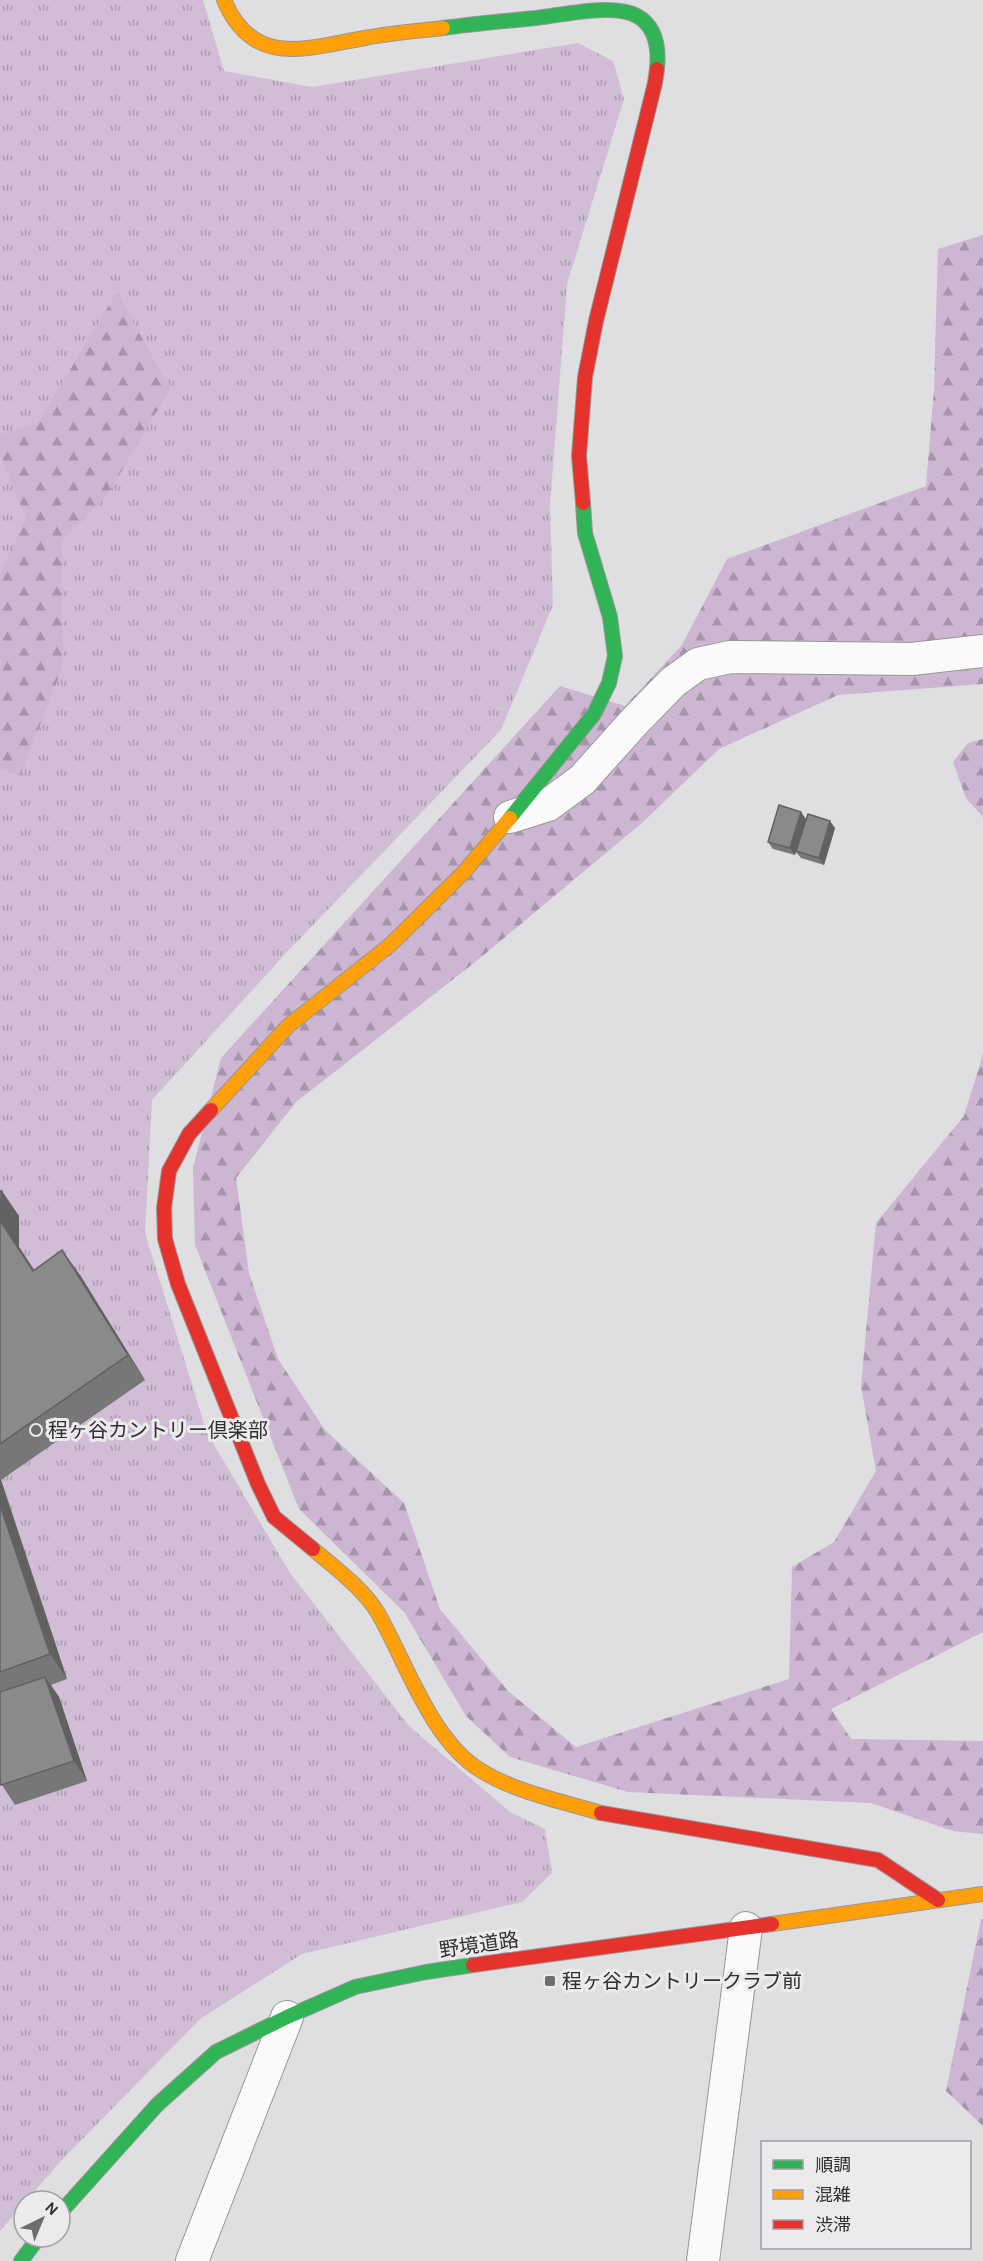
<svg xmlns="http://www.w3.org/2000/svg" width="983" height="2261" font-family="Karla,'Noto Sans JP',sans-serif">
<style>
.grass{fill:url(#grass-tufts)}
.forest{fill:url(#forest-firs)}
.lines{fill:none;stroke-linecap:round;stroke-linejoin:round}
.street-casing{stroke:#989798;stroke-width:34}
.fast-casing{stroke:#989798;stroke-width:16}
.slow-casing{stroke:#989798;stroke-width:16}
.jam-casing{stroke:#989798;stroke-width:16}
.street{stroke:#fafafa;stroke-width:32}
.fast{stroke:#30b455;stroke-width:14}
.slow{stroke:#ff9f0a;stroke-width:14}
.jam{stroke:#e5322d;stroke-width:14}
.wall{fill:#787778}
.shaded-wall{fill:#616161}
.building{fill:#8b8a8b;stroke:#616161;stroke-width:1.5}
.poi-dot{fill:#6d6c6e;stroke:#edeaee;stroke-width:2}
.labels{text-anchor:middle;dominant-baseline:central;stroke-width:6;stroke-linejoin:round;paint-order:stroke}
.poi-label{font-size:20px;fill:#302f30;stroke:#edeaee;text-anchor:start}
.street-label{font-size:20px;fill:#302f30;stroke:#edeaee}
</style>
<defs>
<pattern id="grass-tufts" width="24" height="20" patternUnits="userSpaceOnUse" patternTransform="scale(1.5)"><rect width="24" height="20" fill="#d1bed6"/><path d="M3 7l-1-3M5 7V3M7 7l1-3M15 17l-1-3M17 17v-4M19 17l1-3" fill="none" stroke="#aa9bae"/></pattern>
<pattern id="forest-firs" width="22" height="20" patternUnits="userSpaceOnUse" patternTransform="scale(1.5)"><rect width="22" height="20" fill="#ccb6d1"/><path d="M5 1l3.5 6h-7zM16 11l3.5 6h-7z" fill="#a694aa"/></pattern>
</defs>
<rect width="100%" height="100%" fill="#dfdee0"/>
<path class="grass" d="M0 0H203L224 71 312 87 578 43 613 61 624 99 567 284 550 505 553 605 501 730 288 951 152 1100 145 1233 207 1433 290 1573 409 1726 510 1812 545 1829 552 1873 522 1902 302 1954 200 2019 60 2162 0 2231Z"/>
<g class="forest">
<path d="M983 235V684L838 695 719 749 643 822 474 963 296 1102 236 1178 249 1273 278 1359 325 1430 404 1503 440 1609 508 1691 576 1747 789 1679 792 1567 834 1542 876 1471 861 1386 876 1223 964 1116 983 1054V1632L831 1709 851 1739 983 1741V1834L953 1831 871 1803 628 1792 510 1757 466 1716 404 1612 299 1509 195 1245 193 1168 221 1058 560 686 625 706 682 645 727 559 926 486 934 389 938 249Z"/>
<path d="M117 292 170 389 108 494 62 541 63 666 20 776 0 769V574L26 518 0 455V434L38 423Z"/>
<path d="M983 739V817L966 798 953 762 968 743Z"/>
<path d="M981 1919H983V2126L946 2091Z"/>
</g>
<g class="lines">
<g class="street-casing">
<g id="street">
<path d="M510 817 548 805 582 780 634 722 673 682 698 664 730 657 912 659 983 651"/>
<path d="M192 2261 287 2017"/>
<path d="M703 2261 746 1928"/>
</g>
</g>
<g class="fast-casing">
<g id="fast">
<path d="M443 28C474 24 505 21 536 18 562 15 614 3 637 16 657 27 659 49 657 69"/>
<path d="M510 818 594 714 609 683 615 656 610 617 585 533 583 503"/>
<path d="M60 2213 157 2105 216 2052 287 2017 355 1987 426 1972 473 1965"/>
<path d="M21 2261 39 2237"/>
</g>
</g>
<g class="slow-casing">
<g id="slow">
<path d="M224 0C253 69 307 48 365 38 391 33 417 31 443 28"/>
<path d="M211 1110 288 1026 390 945 463 873 510 818"/>
<path d="M313 1549C335 1568 363 1588 378 1613 406 1662 431 1740 480 1770 515 1792 561 1801 601 1813"/>
<path d="M772 1924 983 1894"/>
</g>
</g>
<g class="jam-casing">
<g id="jam">
<path d="M583 503 579 456 585 377 596 321 655 83 657 69"/>
<path d="M211 1110 189 1134 169 1171 164 1208 165 1239 178 1284 258 1484 274 1517 313 1549"/>
<path d="M601 1813 878 1860 938 1900"/>
<path d="M473 1965 772 1924"/>
</g>
</g>
<use href="#street" class="street"/>
<use href="#fast" class="fast"/>
<use href="#slow" class="slow"/>
<use href="#jam" class="jam"/>
</g>
<g class="wall">
<path d="M806 819 835 828 824 865 801 858 796 852 795 855 773 849 768 842Z"/>
<path d="M0 1191 19 1216V1247L34 1270 80 1275 145 1380 1 1480 67 1679 51 1685 59 1697 87 1781 15 1805 0 1782Z"/>
</g>
<g class="shaded-wall">
<path d="M801 812 806 819 795 855 790 848Z"/>
<path d="M830 821 835 828 824 865 819 858Z"/>
<path d="M2 1191 19 1216V1247L51 1295 1 1222Z"/>
<path d="M62 1250 80 1275 145 1380 128 1355Z"/>
<path d="M0 1479 1 1480 67 1679 50 1654 0 1505Z"/>
<path d="M45 1677 59 1697 87 1781 74 1761Z"/>
</g>
<g class="building">
<path d="M779 805 801 812 790 848 768 842Z"/>
<path d="M808 814 830 821 819 858 796 851Z"/>
<path d="M0 1191H2L1 1222 33 1271 62 1250 128 1355 0 1444Z"/>
<path d="M0 1505 50 1654 0 1672Z"/>
<path d="M45 1677 74 1761 1 1785 0 1782V1692Z"/>
</g>
<g class="poi-dot">
<circle cx="36" cy="1430" r="6"/>
<rect x="544" y="1975" width="12" height="12" rx="3"/>
</g>
<g class="labels">
<g class="poi-label">
<text x="48" y="1430">程ヶ谷カントリー倶楽部</text>
<text x="562" y="1981">程ヶ谷カントリークラブ前</text>
</g>
<g class="street-label">
<text transform="translate(479 1945) rotate(-8)">野境道路</text>
</g>
</g>
<rect x="761" y="2141" width="210" height="108" fill="#edeaee" stroke="#a19fa2" stroke-width="1.5"/>
<rect x="773" y="2160" width="30" height="9" fill="#30b455" stroke="#a19fa2" stroke-width="1.5"/>
<text x="815" y="2171" font-size="18" fill="#302f30">順調</text>
<rect x="773" y="2190" width="30" height="9" fill="#ff9f0a" stroke="#a19fa2" stroke-width="1.5"/>
<text x="815" y="2201" font-size="18" fill="#302f30">混雑</text>
<rect x="773" y="2220" width="30" height="9" fill="#e5322d" stroke="#a19fa2" stroke-width="1.5"/>
<text x="815" y="2231" font-size="18" fill="#302f30">渋滞</text>
<g transform="translate(42 2219) rotate(43)"><circle r="28" fill="#edeaee" stroke="#a19fa2" stroke-width="1.5"/>
<path d="M0-4.5L10 22L0 15L-10 22Z" fill="#6d6c6e"/>
<text y="-9" font-size="16" font-weight="bold" text-anchor="middle" fill="#302f30">N</text>
</g>
</svg>
